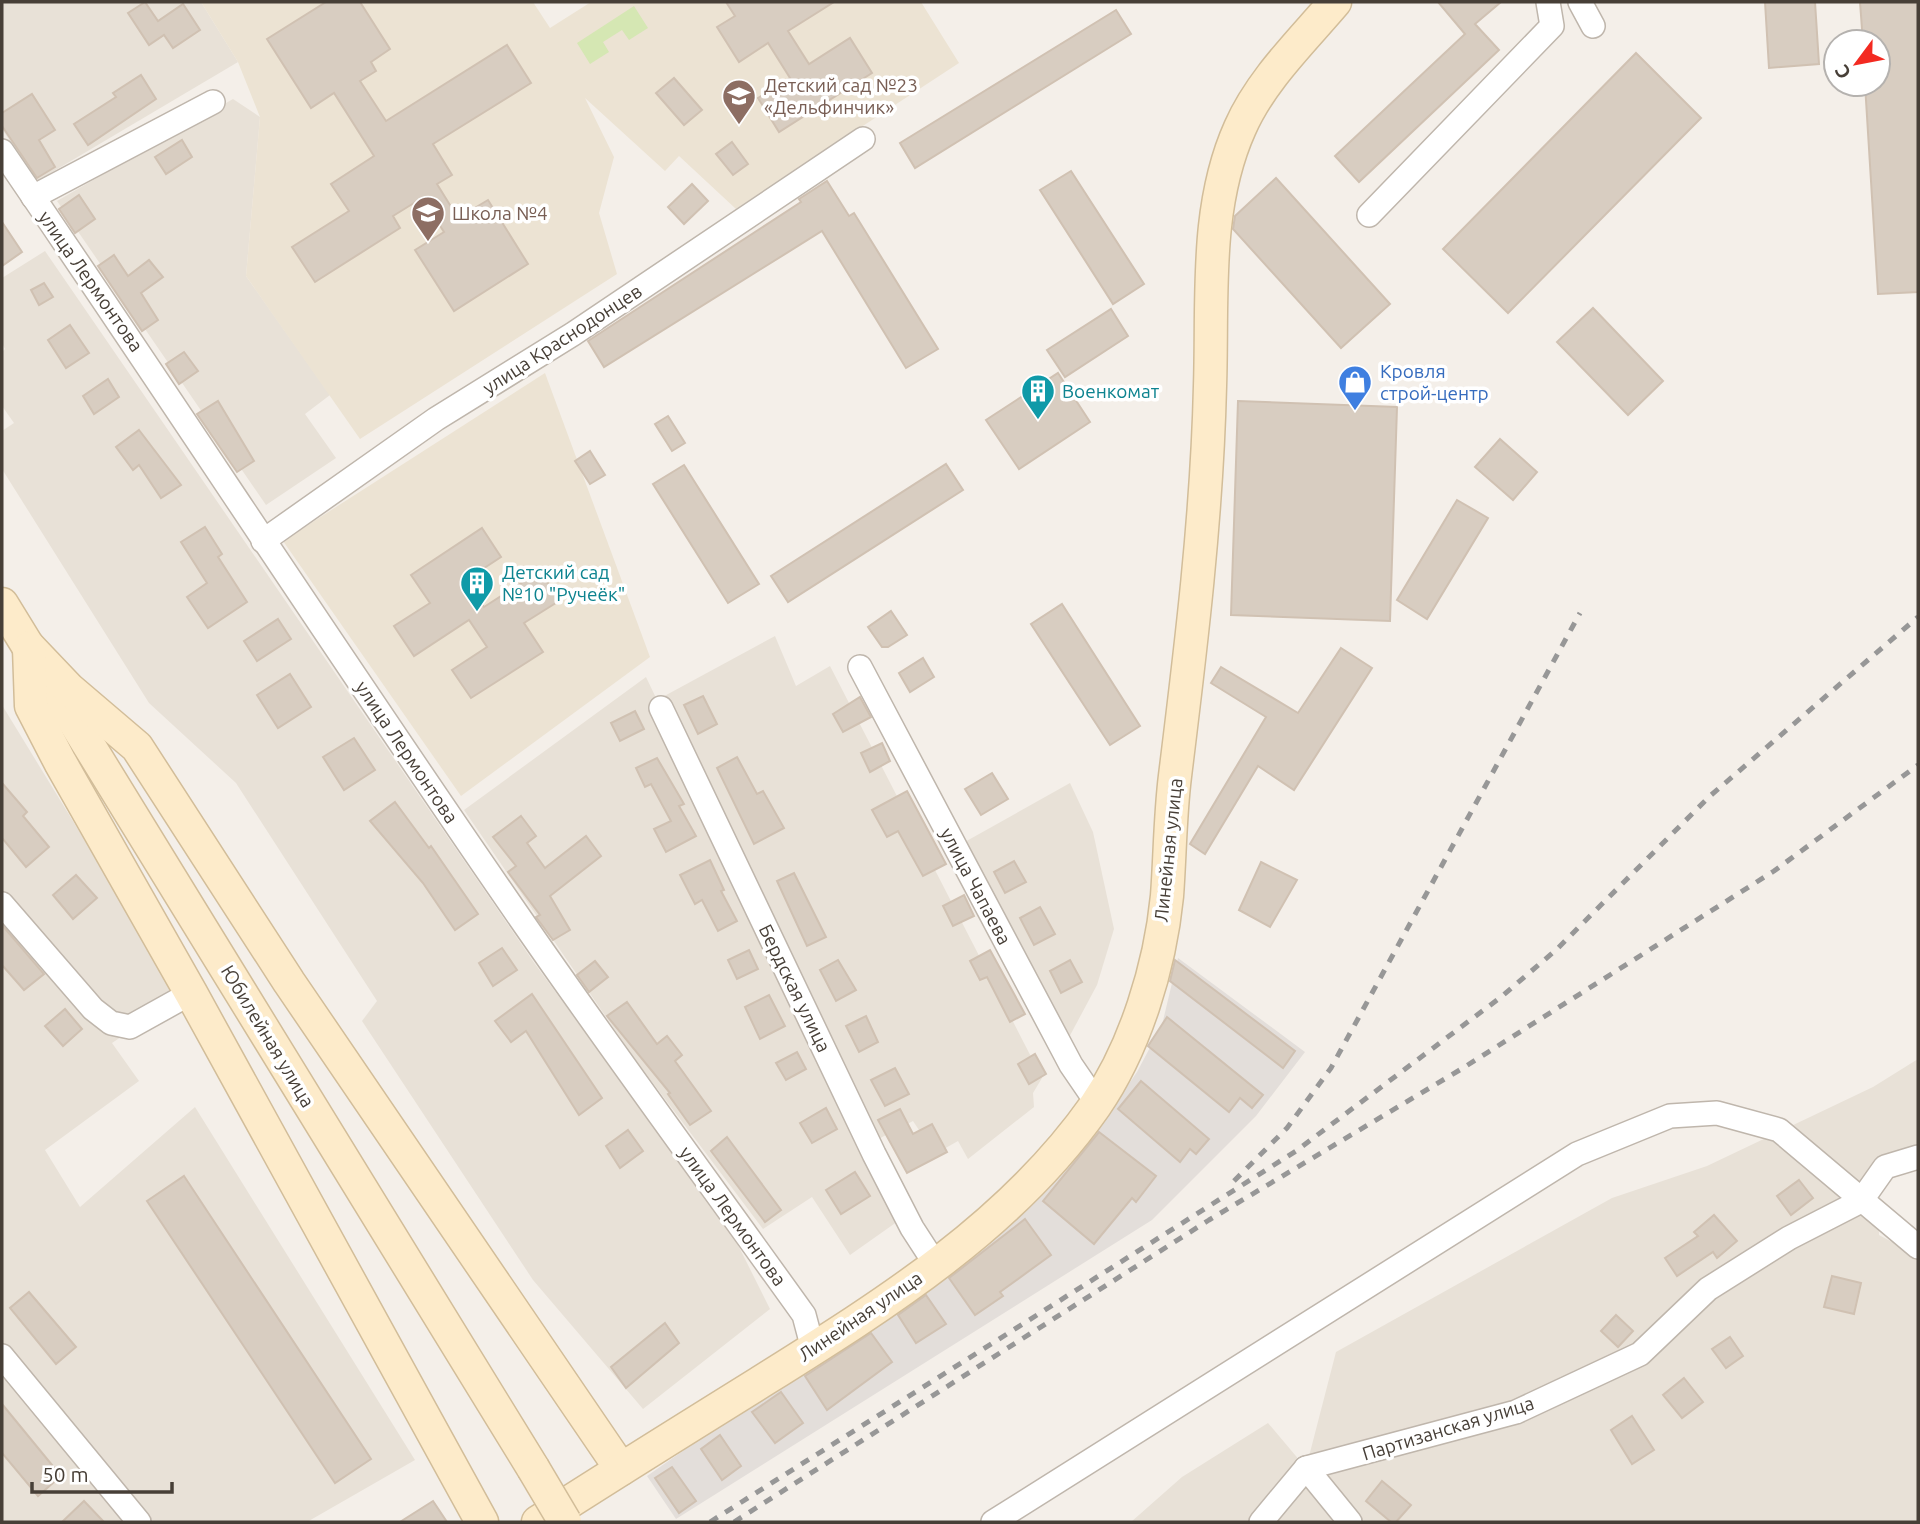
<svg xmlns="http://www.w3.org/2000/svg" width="1920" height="1524" font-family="Ubuntu,sans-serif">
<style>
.residential{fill:#e8e1d7}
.industrial{fill:#e3deda}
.education{fill:#ece3d3}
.green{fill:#d5e7b3}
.building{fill:#d8cdc1;stroke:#d0c1b2;stroke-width:2}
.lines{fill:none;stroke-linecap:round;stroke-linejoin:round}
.street-casing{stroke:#bfb6ac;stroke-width:26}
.secondary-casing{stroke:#d2bd99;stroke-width:35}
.street{stroke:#fff;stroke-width:23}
.secondary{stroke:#fdebca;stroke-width:32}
.rail{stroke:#979797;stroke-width:5;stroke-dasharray:9 9;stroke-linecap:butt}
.secondary-bridge-casing{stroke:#d2bd99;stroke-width:35;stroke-linecap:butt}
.secondary-bridge{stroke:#fdebca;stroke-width:32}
.labels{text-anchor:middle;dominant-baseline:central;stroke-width:7;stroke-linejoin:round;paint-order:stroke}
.education-label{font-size:19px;fill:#785e54;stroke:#fff;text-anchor:start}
.street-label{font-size:19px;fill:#473f37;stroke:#fff}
.shop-label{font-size:19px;fill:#366cbe;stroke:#fff;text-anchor:start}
.culture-label{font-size:19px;fill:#0d838f;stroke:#fff;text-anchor:start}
</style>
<rect width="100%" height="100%" fill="#f4efe9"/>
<g class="residential">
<path d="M2 2H201L238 62 37 181 2 129Z"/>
<path d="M233 99 260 117 246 276 330 395 305 414 336 458 266 505 57 201Z"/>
<path d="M45 251 535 964 732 1233 770 1309 643 1409 533 1280 362 1021 377 1001 236 783 149 703 2 469V431L14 423 2 406V352L5 349 2 343V278Z"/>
<path d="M775 636 796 686 830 666 1042 1078 1033 1093 1034 1107 968 1159 958 1141 935 1154 913 1121 865 1146 901 1219 850 1255 812 1197 763 1229 637 1062 464 810 646 677 657 700Z"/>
<path d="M2 705 164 970 173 1002 112 1043 139 1081 45 1150 80 1207 195 1107 415 1460 307 1522H2Z"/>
<path d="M1070 783 1093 832 1114 929 1097 985 1059 1056 954 848Z"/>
<path d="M1918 1059V1144L1877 1158 1879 1235 1918 1256V1522H1131L1182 1477 1268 1423 1306 1468 1336 1352 1612 1198 1707 1166 1873 1087Z"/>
</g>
<path class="industrial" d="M1178 958 1305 1052 1256 1116 1152 1220 676 1519 647 1476 880 1313 1069 1163 1103 1122 1137 1072 1162 1025Z"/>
<g class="education">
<path d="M201 2H533L550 28 591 2H921L959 63 736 209 679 156 665 171 585 98 614 157 599 213 617 274 360 439 246 276 260 117 238 62Z"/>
<path d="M545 373 650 657 461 796 283 541Z"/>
</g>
<path class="green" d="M634 6 648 28 629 40 622 30 603 42 609 52 590 64 577 43Z"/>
<g class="building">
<path d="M145 2 158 21 183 4 200 30 173 48 164 35 149 45 128 13Z"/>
<path d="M326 2H360L390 49 371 62 376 71 360 81 386 121 507 45 531 83 433 144 452 175 437 184 458 218 488 200 528 264 454 311 415 250 444 232 422 198 393 216 400 228 315 282 292 247 349 211 331 184 374 156 334 93 311 108 267 39Z"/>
<path d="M726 2H834L788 31 809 64 850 38 872 73 779 132 758 98 790 78 768 43 739 62 717 27 735 16Z"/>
<path d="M1438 2H1501L1475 24 1499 50 1359 182 1335 156 1465 34Z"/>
<path d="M1765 2H1815L1819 64 1769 68Z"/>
<path d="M1860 2H1918V292L1878 294 1865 84H1878V42H1863Z"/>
<path d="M1116 10 1131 34 915 168 900 143Z"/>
<path d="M1636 53 1701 118 1508 313 1443 249Z"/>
<path d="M141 75 156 99 88 145 74 124 116 97 113 93Z"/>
<path d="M674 78 702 110 684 125 656 93Z"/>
<path d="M32 94 55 130 39 140 55 167 37 178 2 126V113Z"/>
<path d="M182 140 192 157 166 174 155 157Z"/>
<path d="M732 142 748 164 733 175 716 154Z"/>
<path d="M1071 171 1144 284 1113 304 1040 190Z"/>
<path d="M1276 178 1390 304 1341 348 1233 229 1235 216Z"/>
<path d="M827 181 849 216 854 213 938 349 906 368 822 231 604 367 588 341 801 202 799 199Z"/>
<path d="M692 184 708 201 684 224 668 207Z"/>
<path d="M79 195 95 219 75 233 59 209Z"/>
<path d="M2 222 22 252 2 266Z"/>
<path d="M114 255 128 276 149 260 163 277 141 293 158 320 142 331 98 266Z"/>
<path d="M44 283 53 297 39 305 31 290Z"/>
<path d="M1593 308 1663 381 1628 415 1557 342Z"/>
<path d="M1111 309 1128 336 1065 377 1047 350Z"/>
<path d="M70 325 89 353 66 368 48 340Z"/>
<path d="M184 352 198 371 179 384 166 364Z"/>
<path d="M1058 373 1090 422 1019 469 986 420Z"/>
<path d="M108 379 119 397 94 414 83 396Z"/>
<path d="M218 401 254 461 237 472 197 414Z"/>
<path d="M1238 401 1397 407 1390 621 1231 615Z"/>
<path d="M668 416 685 443 672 451 655 424Z"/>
<path d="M139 430 181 485 161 498 139 465 133 470 116 447Z"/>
<path d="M1500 439 1537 472 1513 500 1475 467Z"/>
<path d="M590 451 605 475 590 484 575 461Z"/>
<path d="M946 464 963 490 788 602 771 576Z"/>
<path d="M684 465 759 584 728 603 653 484Z"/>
<path d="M1457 500 1488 518 1427 619 1397 600Z"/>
<path d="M205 527 222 554 218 557 247 602 208 628 187 597 207 583 181 542Z"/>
<path d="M482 528 501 557 466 580 484 607 540 571 559 601 524 623 543 652 471 698 452 670 487 647 469 620 414 656 394 626 430 603 411 575Z"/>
<path d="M1062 604 1140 726 1110 745 1031 624Z"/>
<path d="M891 611 907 635 888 647H882L868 627Z"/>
<path d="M278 619 291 639 257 661 244 641Z"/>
<path d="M1341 648 1372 668 1294 790 1258 766 1205 854 1190 844 1266 717 1211 683 1221 667 1298 713Z"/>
<path d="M923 658 934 677 910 692 899 673Z"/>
<path d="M290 674 311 707 278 728 257 695Z"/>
<path d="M703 696 717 724 698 734 684 705Z"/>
<path d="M860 697 871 717 843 732 833 714Z"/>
<path d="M635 711 644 729 620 741 611 723Z"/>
<path d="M354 738 375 770 344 790 323 757Z"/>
<path d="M882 743 890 761 870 772 861 753Z"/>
<path d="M737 757 757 794 763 791 784 828 754 844 717 768Z"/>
<path d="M657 758 684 804 679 806 696 836 666 852 654 829 671 821 651 784 645 787 636 768Z"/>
<path d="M992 773 1008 799 981 815 965 789Z"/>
<path d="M2 783 27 812 23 816 49 847 26 867 2 838Z"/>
<path d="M907 791 946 864 923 876 898 831 887 837 872 810Z"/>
<path d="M395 802 429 848 431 846 478 914 455 930 423 883 370 821Z"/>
<path d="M521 816 536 836 527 843 545 868 586 836 601 856 550 896 570 930 553 940 536 917 540 915 508 872 516 866 493 837Z"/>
<path d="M710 860 724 890 721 891 737 921 718 931 702 900 695 904 680 875Z"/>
<path d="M1014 861 1026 882 1005 893 994 872Z"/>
<path d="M1261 862 1297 880 1270 927 1239 910Z"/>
<path d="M794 873 826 937 807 946 777 881Z"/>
<path d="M76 875 97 898 73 919 53 895Z"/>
<path d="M964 895 974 916 953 926 943 906Z"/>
<path d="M1040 907 1055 934 1034 945 1020 918Z"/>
<path d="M2 925 44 974 24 990 2 965Z"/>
<path d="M502 948 517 970 493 986 479 963Z"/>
<path d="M749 950 758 969 737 979 728 960Z"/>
<path d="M990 950 1025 1014 1010 1022 987 977 980 980 970 961Z"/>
<path d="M838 960 856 990 836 1001 820 970Z"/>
<path d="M1070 960 1082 982 1061 993 1050 971Z"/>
<path d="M1175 960 1295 1051 1283 1068 1170 981Z"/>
<path d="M595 961 608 977 589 992 577 975Z"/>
<path d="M532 994 602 1098 579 1115 526 1031 511 1042 495 1021Z"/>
<path d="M769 995 785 1026 760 1039 745 1007Z"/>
<path d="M627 1002 657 1044 667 1036 682 1055 675 1061 711 1111 690 1125 668 1094 670 1093 607 1016Z"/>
<path d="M65 1009 82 1029 63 1046 45 1026Z"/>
<path d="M866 1016 878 1042 859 1052 846 1026Z"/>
<path d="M1167 1017 1263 1095 1252 1108 1240 1098 1229 1112 1148 1046Z"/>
<path d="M797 1052 806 1069 786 1080 776 1063Z"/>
<path d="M1035 1054 1046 1074 1029 1084 1018 1064Z"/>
<path d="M895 1068 909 1094 885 1106 871 1080Z"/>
<path d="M1141 1081 1209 1139 1196 1154 1190 1149 1180 1162 1118 1109Z"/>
<path d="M826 1108 837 1129 812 1143 800 1123Z"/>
<path d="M900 1109 913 1134 932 1124 947 1152 907 1173 878 1120Z"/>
<path d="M628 1130 643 1151 620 1168 606 1146Z"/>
<path d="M1099 1132 1156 1176 1136 1202 1132 1198 1094 1244 1043 1201Z"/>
<path d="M727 1137 781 1210 765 1222 711 1151Z"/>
<path d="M855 1172 870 1196 841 1214 826 1190Z"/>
<path d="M184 1176 371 1459 335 1483 147 1201Z"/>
<path d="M1799 1180 1813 1198 1791 1215 1777 1196Z"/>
<path d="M1714 1215 1737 1241 1717 1258 1713 1252 1677 1276 1665 1258 1698 1236 1694 1232Z"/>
<path d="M1025 1219 1051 1255 1000 1292 1003 1296 975 1315 949 1278Z"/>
<path d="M1832 1276 1861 1283 1854 1314 1824 1307Z"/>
<path d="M29 1292 76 1347 56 1364 10 1308Z"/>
<path d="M926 1295 946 1324 916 1343 898 1315Z"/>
<path d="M1616 1315 1633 1331 1618 1347 1601 1331Z"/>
<path d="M665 1323 679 1343 626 1388 611 1367Z"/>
<path d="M871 1333 892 1362 827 1410 805 1376Z"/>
<path d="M1730 1337 1743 1356 1726 1368 1712 1349Z"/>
<path d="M1684 1378 1703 1402 1682 1418 1663 1395Z"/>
<path d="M781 1392 803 1423 775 1443 752 1412Z"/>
<path d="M2 1404 61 1476 38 1496 2 1453Z"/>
<path d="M1632 1416 1654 1450 1632 1464 1611 1430Z"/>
<path d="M720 1435 741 1466 722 1480 701 1449Z"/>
<path d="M672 1467 696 1501 679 1513 655 1478Z"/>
<path d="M1382 1481 1411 1505 1396 1522H1391L1366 1501Z"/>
<path d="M84 1501 104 1522H62Z"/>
<path d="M433 1501 447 1522H400Z"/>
</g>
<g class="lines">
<g class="street-casing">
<g id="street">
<path d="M1580 2 1593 26"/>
<path d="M2 151C180 411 351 675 531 934 620 1062 713 1188 804 1315L813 1349"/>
<path d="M33 197 213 102"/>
<path d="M1369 215 1552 26 1548 2"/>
<path d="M263 541 436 419 573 334 863 139"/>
<path d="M860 667 1071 1065 1097 1103"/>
<path d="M661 708 874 1154 912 1228 936 1265"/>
<path d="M2 904 93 1009 111 1023 130 1027 191 993"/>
<path d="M2 1356 139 1522"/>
<path d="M1306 1468 1350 1522"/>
<path d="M993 1522 1577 1154 1670 1116 1717 1113 1779 1130 1918 1247"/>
<path d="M1261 1522 1306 1468 1516 1412 1640 1354 1708 1289 1789 1238 1861 1201 1885 1167 1918 1157"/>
</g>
</g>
<g class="secondary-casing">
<g id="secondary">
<path d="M2 604 533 1468"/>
<path d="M29 647 69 689 137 747 289 982 621 1469"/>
<path d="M29 648 31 706 60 762 191 993 482 1522"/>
<path d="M538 1522C611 1475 685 1429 759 1383 882 1306 1010 1227 1095 1106 1135 1048 1160 967 1167 896 1170 856 1170 816 1175 776 1191 647 1207 516 1210 386 1213 300 1204 208 1240 128 1261 80 1302 41 1335 2"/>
</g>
</g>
<use href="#street" class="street"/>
<use href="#secondary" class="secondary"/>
<g class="rail">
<path d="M1234 1181 1287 1128 1331 1068 1580 613"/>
<path d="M710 1522 1296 1151 1501 997 1556 950 1710 796 1918 617"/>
<path d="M734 1522 1209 1220 1463 1068 1774 871 1918 765"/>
</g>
<g class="secondary-bridge-casing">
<path id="secondary-bridge" d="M533 1468 565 1522"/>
</g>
<use href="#secondary-bridge" class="secondary-bridge"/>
</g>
<defs>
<g id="school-pin" transform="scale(1.75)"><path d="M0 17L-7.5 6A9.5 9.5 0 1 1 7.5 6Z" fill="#8d6e63" stroke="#fff"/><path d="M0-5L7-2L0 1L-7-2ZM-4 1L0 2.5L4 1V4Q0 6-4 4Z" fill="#fff"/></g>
<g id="shop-pin" transform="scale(1.75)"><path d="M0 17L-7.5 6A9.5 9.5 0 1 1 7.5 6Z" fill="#3f7fe0" stroke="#fff"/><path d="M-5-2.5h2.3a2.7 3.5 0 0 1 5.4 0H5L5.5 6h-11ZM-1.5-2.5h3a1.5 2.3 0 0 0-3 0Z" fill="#fff"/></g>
<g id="building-pin" transform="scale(1.75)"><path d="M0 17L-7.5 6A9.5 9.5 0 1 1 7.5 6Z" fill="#0f9aa8" stroke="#fff"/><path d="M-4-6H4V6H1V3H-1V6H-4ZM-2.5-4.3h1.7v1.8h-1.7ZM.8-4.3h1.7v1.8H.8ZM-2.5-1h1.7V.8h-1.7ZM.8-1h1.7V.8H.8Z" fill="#fff"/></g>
</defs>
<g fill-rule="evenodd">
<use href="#school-pin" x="739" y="96"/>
<use href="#school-pin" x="428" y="213"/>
<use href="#shop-pin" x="1355" y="382"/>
<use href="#building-pin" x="1038" y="391"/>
<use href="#building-pin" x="477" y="583"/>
</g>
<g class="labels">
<g class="education-label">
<text x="764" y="85">Детский сад №23<tspan x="764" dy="22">«Дельфинчик»</tspan></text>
<text x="452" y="213">Школа №4</text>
</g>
<g class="street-label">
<text transform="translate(91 281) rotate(55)">улица Лермонтова</text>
<text transform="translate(562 339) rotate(-33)">улица Краснодонцев</text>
<text transform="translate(407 752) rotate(56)">улица Лермонтова</text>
<text transform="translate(1168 850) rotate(-84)">Линейная улица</text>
<text transform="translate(976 886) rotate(62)">улица Чапаева</text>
<text transform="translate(795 988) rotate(64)">Бердская улица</text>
<text transform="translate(268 1036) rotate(59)">Юбилейная улица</text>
<text transform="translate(733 1216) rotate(54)">улица Лермонтова</text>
<text transform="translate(860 1316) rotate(-34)">Линейная улица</text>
<text transform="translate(1448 1428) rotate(-17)">Партизанская улица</text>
</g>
<g class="shop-label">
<text x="1380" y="371">Кровля<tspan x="1380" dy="22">строй-центр</tspan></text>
</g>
<g class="culture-label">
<text x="1062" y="391">Военкомат</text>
<text x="502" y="572">Детский сад<tspan x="502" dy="22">№10 "Ручеёк"</tspan></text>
</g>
</g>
<rect width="1920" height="1524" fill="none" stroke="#473f37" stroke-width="7"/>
<g transform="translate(1857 63) rotate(238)"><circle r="33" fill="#ffffff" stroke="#b5b2af" stroke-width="2"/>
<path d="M0-5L12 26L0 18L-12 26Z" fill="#f32a21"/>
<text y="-10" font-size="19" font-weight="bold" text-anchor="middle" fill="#473f37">С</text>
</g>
<path d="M32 1482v10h140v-10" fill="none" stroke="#473f37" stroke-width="3.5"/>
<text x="42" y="1482" font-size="21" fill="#473f37" stroke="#ffffff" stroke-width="5" paint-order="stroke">50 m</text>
</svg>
